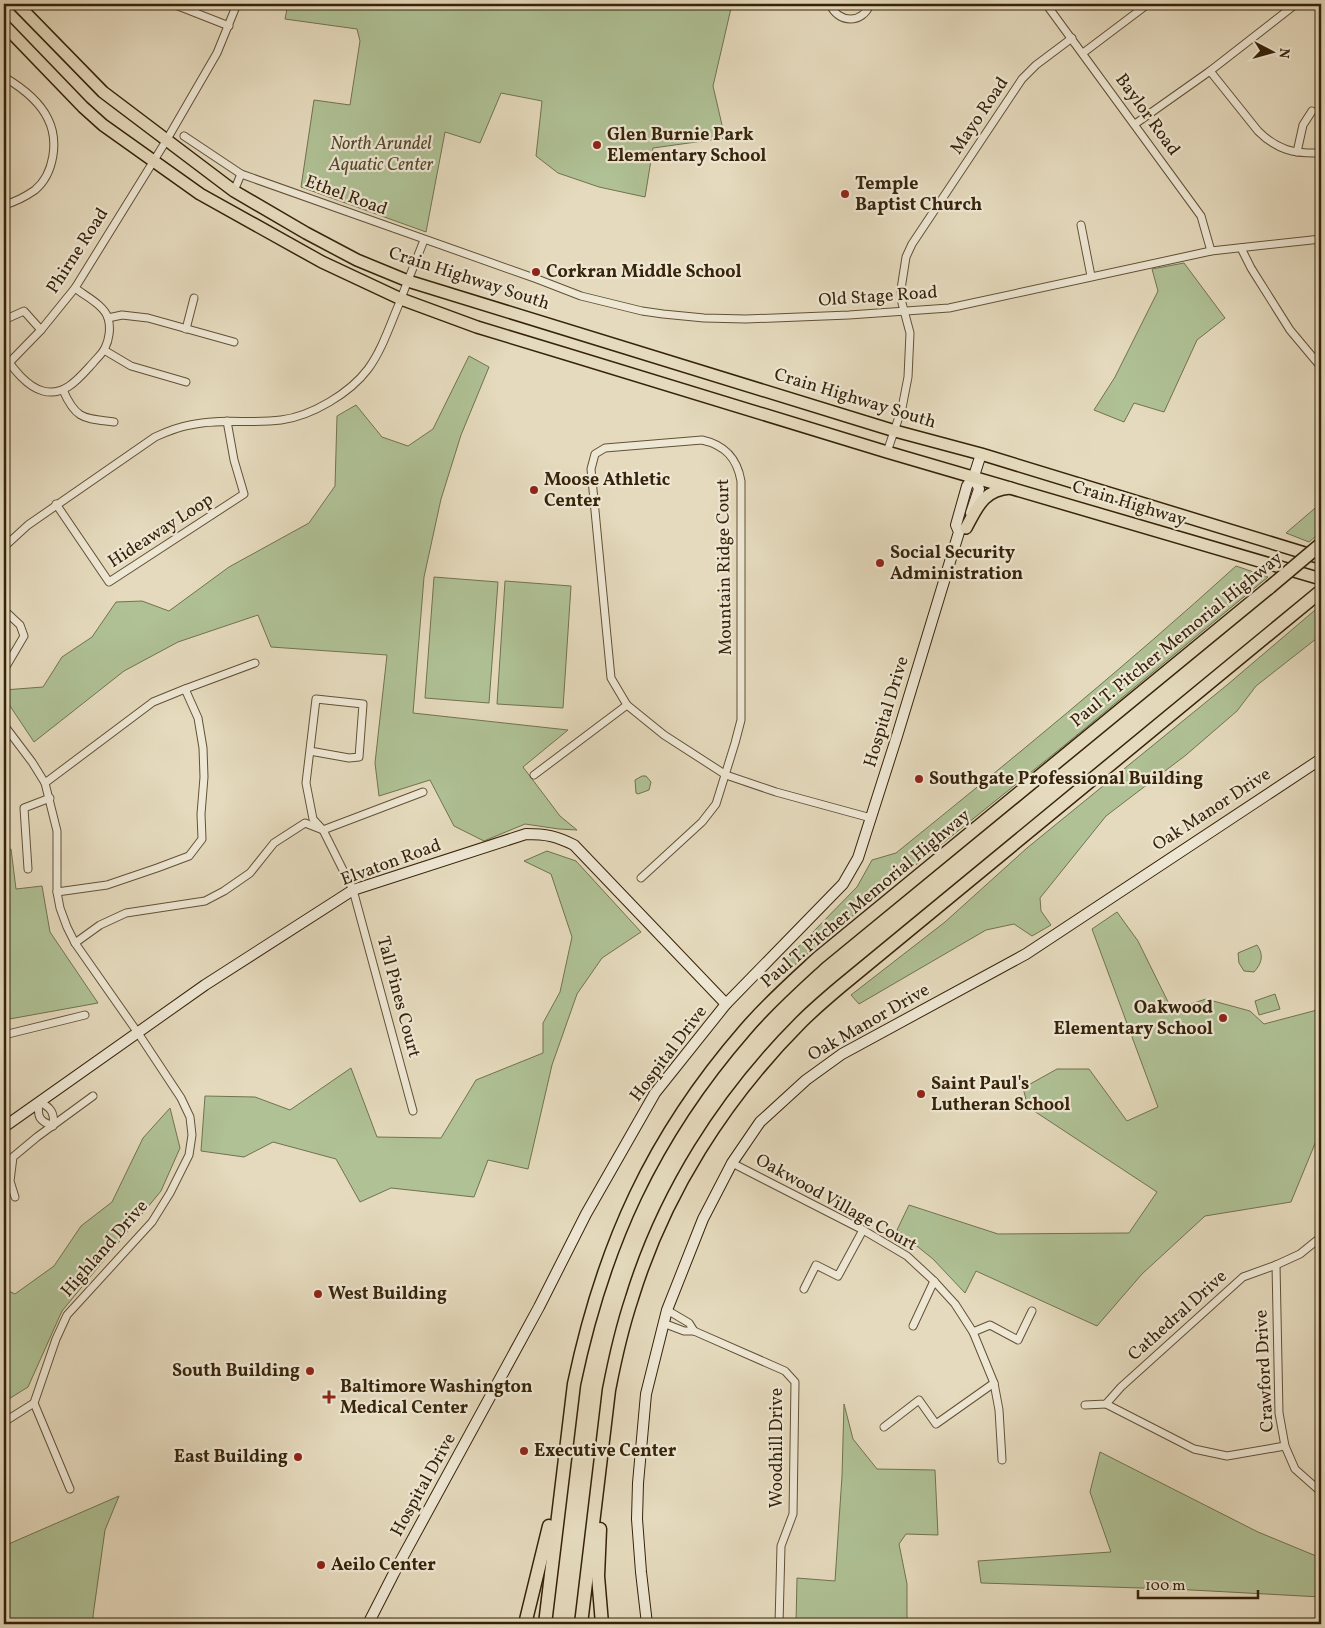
<svg xmlns="http://www.w3.org/2000/svg" width="1325" height="1628" font-family="Vollkorn,serif">
<style>
.green{fill:#afc195;stroke:#72724f}
.lines{fill:none;stroke-linecap:round;stroke-linejoin:round}
.street-casing{stroke:#625136;stroke-width:9}
.secondary-casing{stroke:#362309;stroke-width:12}
.primary-casing{stroke:#362309;stroke-width:14}
.highway-casing{stroke:#362309;stroke-width:15}
.street{stroke:#eee7d4;stroke-width:7}
.secondary{stroke:#eee7d4;stroke-width:10}
.primary{stroke:#e5dabd;stroke-width:11}
.highway{stroke:#e5dabd;stroke-width:12}
.highway-bridge-casing{stroke:#362309;stroke-width:15;stroke-linecap:butt}
.highway-bridge{stroke:#e5dabd;stroke-width:12}
.poi-dot{fill:#8f2418;stroke:#eee7d4;stroke-width:2}
.labels{text-anchor:middle;dominant-baseline:central;stroke-width:4.5;stroke-linejoin:round;paint-order:stroke}
.street-label{font-size:18px;fill:#362309;stroke:#eee7d4}
.poi-label{font-size:18px;font-weight:bold;fill:#362309;stroke:#eee7d4;text-anchor:start}
.park-label{font-size:18px;font-style:italic;fill:#544a2c;stroke:#eee7d4}
</style>
<rect width="100%" height="100%" fill="#e5dabd"/>
<filter id="stains"><feTurbulence type="fractalNoise" baseFrequency=".004" numOctaves="4"/><feColorMatrix values="0 0 0 0 .2 0 0 0 0 .09 0 0 0 0 .02 0 0 0 .5 -.17"/></filter>
<radialGradient id="worn" r=".72"><stop offset=".6" stop-color="#630" stop-opacity="0"/><stop offset="1" stop-color="#630" stop-opacity=".3"/></radialGradient>
<g class="green">
<path d="M288 4H732L713 86 725 138 653 148 645 197 599 187 558 173 536 156 542 101 501 93 480 143 445 132 426 232 301 187 314 100 350 105 360 41 357 29 285 19Z"/>
<path d="M1184 263 1225 318 1197 340 1164 412 1134 403 1124 422 1094 410 1115 377 1158 291 1152 269Z"/>
<path d="M469 356 489 367 461 435 441 499 424 577 413 713 568 730 523 767 560 816 577 830 559 829 525 824 484 841 454 826 430 780 379 796 375 763 387 655 271 647 258 615 178 642 124 671 34 742 4 697V690L43 687 62 657 92 637 116 602 142 601 169 611 229 567 309 523 335 486 337 416 356 405 382 437 408 446 433 429Z"/>
<path d="M1321 503V532L1309 542 1286 533Z"/>
<path d="M1236 566 1268 577 1066 744 835 930 776 981 770 976 857 887 872 860 896 853C1011 760 1126 666 1236 566Z"/>
<path d="M434 577 498 582 489 703 425 698Z"/>
<path d="M505 581 571 586 563 708 497 704Z"/>
<path d="M1321 605V635L1256 686 1237 711 1186 755 1106 816 1040 898 1041 911 1051 925 1032 936 1014 924 986 930 859 1004 851 995 945 922 1027 848 1227 685Z"/>
<path d="M642 776H646L651 782 649 790 638 794 636 793 635 780Z"/>
<path d="M11 849 16 889 42 886 50 932 98 1003 4 1020V851Z"/>
<path d="M547 851 576 861 641 932 602 958 577 994 552 1065 528 1169 488 1160 474 1197 391 1188 360 1202 336 1159 273 1142 244 1157 201 1151 205 1096 255 1097 290 1110 351 1068 377 1137 441 1138 476 1080 543 1053V1023L560 992 572 937 551 874 524 861Z"/>
<path d="M1117 912 1138 941 1172 1010 1206 999 1250 1011 1264 1024 1317 1010 1321 1011V1129L1291 1202 1205 1216 1142 1274 1097 1326 976 1271 965 1293 933 1259 897 1230 909 1205 998 1234 1129 1233 1157 1192 1028 1107 1023 1088 1057 1069H1089L1127 1121 1158 1107 1092 929Z"/>
<path d="M1257 945C1264 955 1262 963 1254 972L1244 971 1239 963 1238 953Z"/>
<path d="M1275 994 1280 1009 1259 1015 1255 1001Z"/>
<path d="M170 1108 180 1148 161 1191 62 1311 28 1387 4 1402V1289L15 1294 54 1266 81 1226 112 1202 143 1138Z"/>
<path d="M844 1404 853 1439 877 1469 935 1470 938 1535 906 1534 899 1544 907 1584V1624H796L797 1578 835 1581 842 1476Z"/>
<path d="M1100 1452 1258 1532 1321 1558V1597L1173 1589 981 1583 978 1561 1111 1552 1090 1492Z"/>
<path d="M119 1496 105 1530 93 1616 94 1624H4V1546Z"/>
</g>
<g class="lines">
<g class="street-casing">
<g id="street">
<path d="M173 4 229 26"/>
<path d="M830 4C838 24 863 24 870 4"/>
<path d="M1046 4 1201 216 1211 251"/>
<path d="M4 10 10 4"/>
<path d="M1083 53 1148 4"/>
<path d="M1210 71 1258 131C1277 150 1294 154 1321 153"/>
<path d="M4 77C21 87 39 100 48 119 59 141 54 174 35 190 25 197 15 202 4 205"/>
<path d="M1135 124 1210 71 1296 4"/>
<path d="M184 136 241 174 537 279 581 296 642 311 663 314 704 318 746 319 849 315 949 308 1211 251 1321 239"/>
<path d="M1297 152 1303 125 1312 111"/>
<path d="M234 191 241 174"/>
<path d="M1081 225 1091 276"/>
<path d="M1241 248 1251 268 1290 330 1321 367"/>
<path d="M108 318 122 315 148 318 234 342"/>
<path d="M4 320 24 311 41 330"/>
<path d="M186 329 194 298"/>
<path d="M104 350 131 366 186 382"/>
<path d="M4 356C13 368 27 387 43 391 65 397 80 377 93 363 97 358 102 354 105 348 109 340 111 328 108 318 104 305 85 296 75 288"/>
<path d="M4 368 41 330 75 288 166 141 217 53 237 4"/>
<path d="M63 390C76 420 84 418 114 422"/>
<path d="M887 452 902 408 908 377 910 333 902 303 901 289 906 257 912 244 1022 79 1036 65 1072 38"/>
<path d="M56 504 109 582 244 494 234 460 227 421"/>
<path d="M4 547 28 525 155 437C166 432 178 427 190 425 220 418 251 424 281 420 312 416 350 393 368 369 382 350 390 325 399 304 407 282 416 261 424 240"/>
<path d="M4 610 20 625 24 636 4 670"/>
<path d="M627 705 664 735 726 775 776 792 871 818"/>
<path d="M4 725 32 762 45 783 57 831V892L60 908 67 927 75 943 138 1033 181 1098 190 1117 192 1135 189 1155 170 1193 152 1222 67 1315 56 1339 34 1403 4 1422"/>
<path d="M310 751 349 758 359 757 363 704 316 699 306 783 313 819 323 830 353 890 413 1111"/>
<path d="M534 775 627 705 611 678 591 469 595 454 605 448 702 440C725 445 737 458 741 481V720L735 743 716 804 702 822 641 878"/>
<path d="M45 783 153 702 185 689"/>
<path d="M28 869 24 808 50 798"/>
<path d="M57 892 107 885 157 868 189 856 202 839 201 814 204 777 203 748 198 718 185 689 255 663"/>
<path d="M75 943 100 925 126 913 205 901 224 891 250 873 274 843 305 823 323 830 423 792"/>
<path d="M4 1035 85 1015"/>
<path d="M39 1102C51 1107 55 1113 53 1126 39 1121 37 1117 39 1102Z"/>
<path d="M732 1163 863 1230 907 1256 934 1281 955 1304 973 1332 994 1383 999 1410 1002 1460"/>
<path d="M15 1197 10 1181 13 1157 37 1137 93 1096"/>
<path d="M1276 1265 1279 1413 1285 1446 1295 1469 1321 1492"/>
<path d="M804 1289 816 1265 838 1276 863 1230"/>
<path d="M667 1310 689 1323 694 1331"/>
<path d="M663 1323 684 1331H694L785 1371 795 1382 793 1514 781 1546 779 1624"/>
<path d="M913 1326 934 1281"/>
<path d="M973 1332 990 1325 1018 1340 1032 1311"/>
<path d="M34 1403 70 1489"/>
<path d="M1106 1404 1194 1449 1227 1456 1285 1446"/>
<path d="M1085 1405 1106 1404 1121 1387 1243 1277 1276 1265 1300 1254 1321 1237"/>
<path d="M884 1427 919 1400 936 1424 994 1383"/>
</g>
</g>
<g class="secondary-casing">
<g id="secondary">
<path d="M971 513 979 489 974 476"/>
<path d="M4 1127 205 985 353 890 526 834C546 834 556 836 574 845L726 1004"/>
<path d="M368 1624 394 1573 539 1307 586 1214 655 1093 726 1004 843 884 858 858 897 736 959 532 956 525 967 486 974 476 981 454"/>
<path d="M647 1624 641 1572 637 1519 638 1483 646 1394 667 1310 703 1219 732 1163 760 1122 806 1080 842 1054 1026 954 1321 759"/>
</g>
</g>
<g class="primary-casing">
<g id="primary">
<path d="M17 4 103 92 234 191 306 233 357 260 408 281 895 431 981 454 1321 558"/>
<path d="M4 25 83 107 103 125 200 194 322 262 401 299 477 327 566 354 887 452 1321 579"/>
<path d="M966 528C977 508 983 490 1010 488"/>
</g>
</g>
<g class="highway-casing">
<g id="highway">
<path d="M600 1529 598 1576 602 1624"/>
<path d="M525 1624 549 1526"/>
<path d="M545 1624 574 1384C603 1246 652 1137 745 1030 767 1004 793 981 818 958L1270 587"/>
<path d="M581 1624 609 1390C615 1359 622 1328 632 1298 664 1194 724 1099 801 1022 813 1010 827 998 840 987L1321 591"/>
</g>
</g>
<use href="#street" class="street"/>
<use href="#secondary" class="secondary"/>
<use href="#primary" class="primary"/>
<use href="#highway" class="highway"/>
<g class="highway-bridge-casing">
<path id="highway-bridge" d="M1270 587 1321 544"/>
</g>
<use href="#highway-bridge" class="highway-bridge"/>
</g>
<g class="poi-dot">
<circle cx="597" cy="145" r="5"/>
<circle cx="845" cy="194" r="5"/>
<circle cx="536" cy="272" r="5"/>
<circle cx="534" cy="490" r="5"/>
<circle cx="880" cy="563" r="5"/>
<circle cx="919" cy="779" r="5"/>
<circle cx="1223" cy="1018" r="5"/>
<circle cx="921" cy="1094" r="5"/>
<circle cx="318" cy="1294" r="5"/>
<circle cx="310" cy="1371" r="5"/>
<path d="M326.5 1389.5h5v5h5v5h-5v5h-5v-5h-5v-5h5z"/>
<circle cx="524" cy="1451" r="5"/>
<circle cx="298" cy="1457" r="5"/>
<circle cx="321" cy="1565" r="5"/>
</g>
<g class="labels">
<g class="street-label">
<text transform="translate(1147 115) rotate(54)">Baylor Road</text>
<text transform="translate(980 116) rotate(-56)">Mayo Road</text>
<text transform="translate(346 196) rotate(20)">Ethel Road</text>
<text transform="translate(78 251) rotate(-57)">Phirne Road</text>
<text transform="translate(469 279) rotate(18)">Crain Highway South</text>
<text transform="translate(878 297) rotate(-4)">Old Stage Road</text>
<text transform="translate(855 399) rotate(17)">Crain Highway South</text>
<text transform="translate(1129 504) rotate(17)">Crain Highway</text>
<text transform="translate(161 531) rotate(-33)">Hideaway Loop</text>
<text transform="translate(725 567) rotate(-91)">Mountain Ridge Court</text>
<text transform="translate(1177 640) rotate(-39)">Paul T. Pitcher Memorial Highway</text>
<text transform="translate(887 712) rotate(-73)">Hospital Drive</text>
<text transform="translate(1212 810) rotate(-33)">Oak Manor Drive</text>
<text transform="translate(391 863) rotate(-20)">Elvaton Road</text>
<text transform="translate(866 899) rotate(-40)">Paul T. Pitcher Memorial Highway</text>
<text transform="translate(398 997) rotate(75)">Tall Pines Court</text>
<text transform="translate(869 1023) rotate(-30)">Oak Manor Drive</text>
<text transform="translate(669 1054) rotate(-53)">Hospital Drive</text>
<text transform="translate(836 1203) rotate(29)">Oakwood Village Court</text>
<text transform="translate(105 1249) rotate(-49)">Highland Drive</text>
<text transform="translate(1178 1316) rotate(-42)">Cathedral Drive</text>
<text transform="translate(1265 1371) rotate(-93)">Crawford Drive</text>
<text transform="translate(777 1448) rotate(-90)">Woodhill Drive</text>
<text transform="translate(424 1485) rotate(-61)">Hospital Drive</text>
</g>
<g class="poi-label">
<text x="607" y="135">Glen Burnie Park<tspan x="607" dy="21">Elementary School</tspan></text>
<text x="855" y="184">Temple<tspan x="855" dy="21">Baptist Church</tspan></text>
<text x="546" y="272">Corkran Middle School</text>
<text x="544" y="480">Moose Athletic<tspan x="544" dy="21">Center</tspan></text>
<text x="890" y="553">Social Security<tspan x="890" dy="21">Administration</tspan></text>
<text x="929" y="779">Southgate Professional Building</text>
<text x="1213" y="1008" text-anchor="end">Oakwood<tspan x="1213" dy="21">Elementary School</tspan></text>
<text x="931" y="1084">Saint Paul's<tspan x="931" dy="21">Lutheran School</tspan></text>
<text x="328" y="1294">West Building</text>
<text x="300" y="1371" text-anchor="end">South Building</text>
<text x="340" y="1387">Baltimore Washington<tspan x="340" dy="21">Medical Center</tspan></text>
<text x="534" y="1451">Executive Center</text>
<text x="288" y="1457" text-anchor="end">East Building</text>
<text x="331" y="1565">Aeilo Center</text>
</g>
<g class="park-label">
<text x="381" y="144">North Arundel<tspan x="381" dy="21">Aquatic Center</tspan></text>
</g>
</g>
<rect width="1325" height="1628" fill="none" stroke="#e5dabd" stroke-width="20"/>
<rect x="5" y="5" width="1315" height="1618" fill="none" stroke="#362309" stroke-width="2.5"/>
<rect x="10" y="10" width="1305" height="1608" fill="none" stroke="#362309"/>
<g transform="translate(1272 52) rotate(96)" stroke="#eee7d4" stroke-width="4" paint-order="stroke">
<path d="M0-4L9 19L0 12L-9 19Z" fill="#362309"/>
<text y="-8" font-size="14" font-weight="bold" text-anchor="middle" fill="#362309">N</text>
</g>
<path d="M1138 1590v8h120v-8" fill="none" stroke="#362309" stroke-width="2.5"/>
<text x="1145" y="1590" font-size="15" fill="#362309" stroke="#eee7d4" stroke-width="4" paint-order="stroke">100 m</text>
<rect width="100%" height="100%" filter="url(#stains)"/>
<rect width="100%" height="100%" fill="url(#worn)"/>
</svg>
